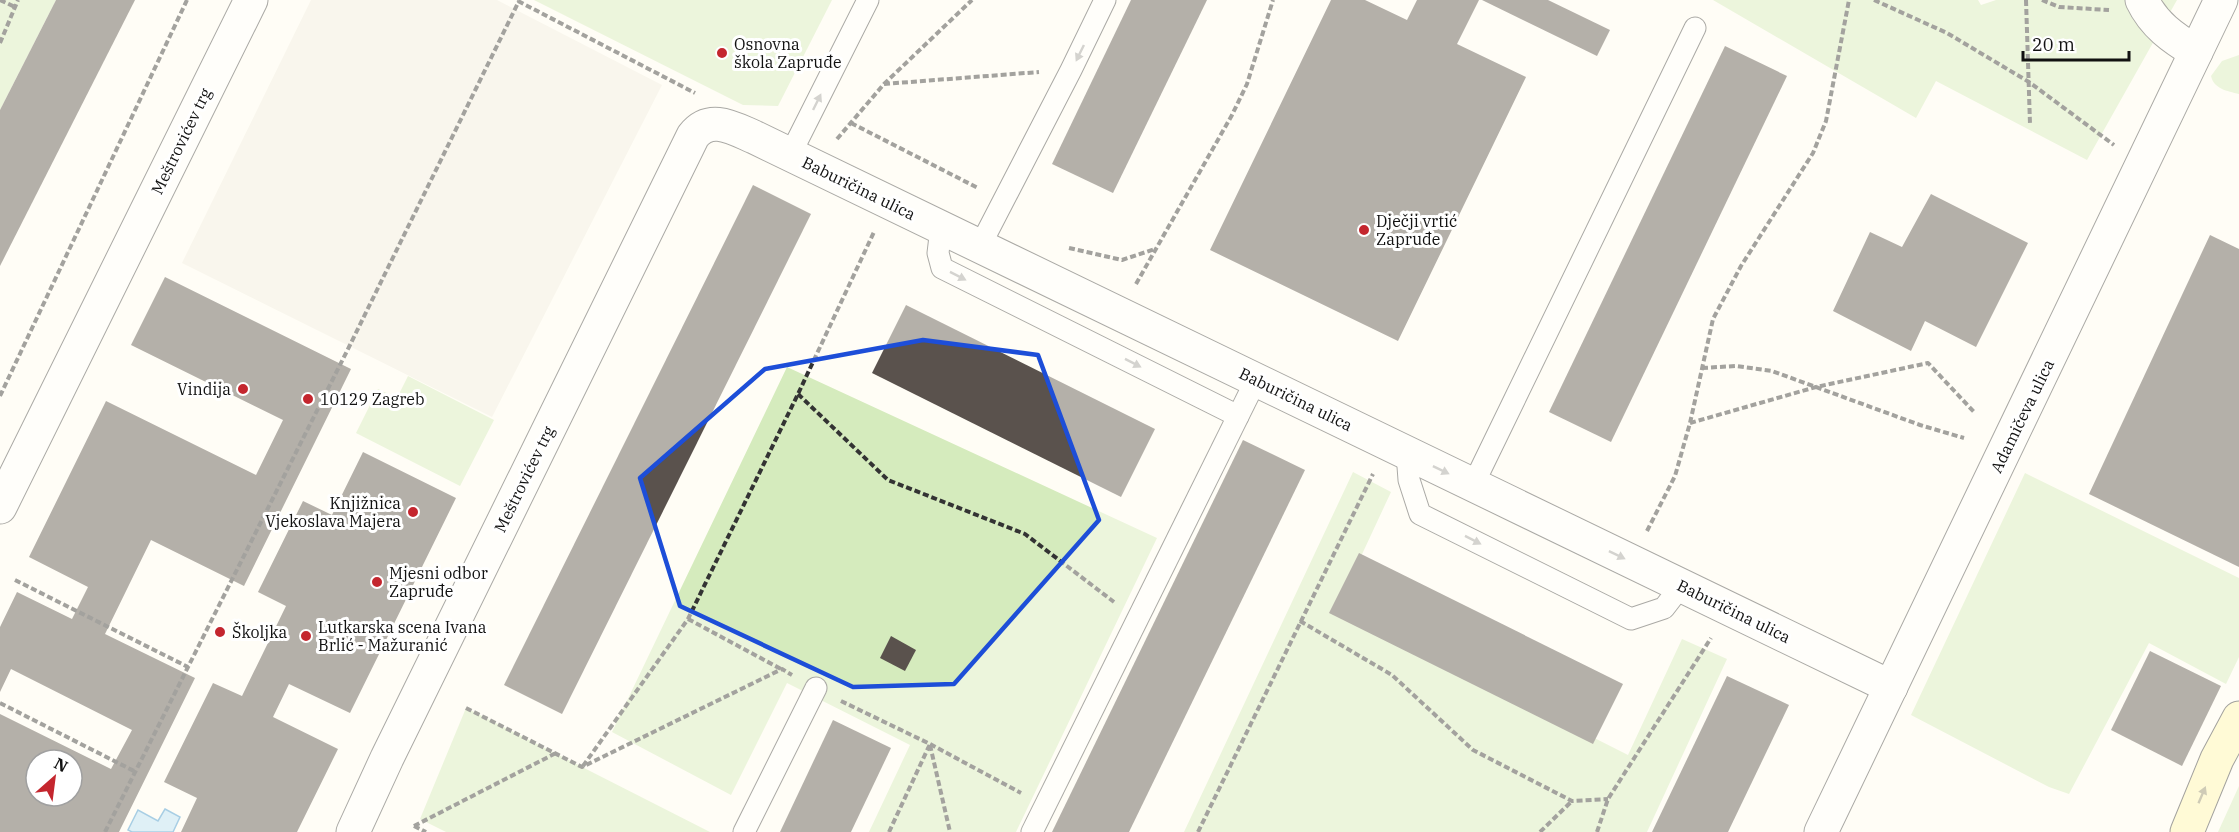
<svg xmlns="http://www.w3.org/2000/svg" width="2239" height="832" font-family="'IBM Plex Serif',serif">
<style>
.green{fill:#d5ebbd}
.plaza{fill:#f1ede2}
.water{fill:#b9e0f7;stroke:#3f96cf;stroke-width:1.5}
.building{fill:#5a524d;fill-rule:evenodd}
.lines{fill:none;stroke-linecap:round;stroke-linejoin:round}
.lane-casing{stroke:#444;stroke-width:23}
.street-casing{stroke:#444;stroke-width:35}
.secondary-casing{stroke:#333;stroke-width:35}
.path{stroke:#333;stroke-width:4;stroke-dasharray:6 3;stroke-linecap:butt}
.lane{stroke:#fff;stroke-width:21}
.street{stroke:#fff;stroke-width:33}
.secondary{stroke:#fff6b0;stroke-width:33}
.oneway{fill:#a0a0a0}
.oneway2{fill:#948f68}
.marked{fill:none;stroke:#1d4ed8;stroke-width:4.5;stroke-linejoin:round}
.poi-dot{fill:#c4262e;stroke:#fff;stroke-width:2}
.labels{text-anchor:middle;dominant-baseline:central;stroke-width:6;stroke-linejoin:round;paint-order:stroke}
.poi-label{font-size:16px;fill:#111;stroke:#fff;text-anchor:start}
.street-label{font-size:16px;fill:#111;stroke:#fff}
</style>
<rect width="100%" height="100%" fill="#fffdf5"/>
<g class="green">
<path d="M0 0H56L0 110Z"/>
<path d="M534 0H832L778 106 743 105Z"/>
<path d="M1713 0H1978L1981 5 1996 0H2177L2087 160 1936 81 1916 118Z"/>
<path d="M2239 55V94C2227 91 2214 89 2211 76L2222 61Z"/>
<path d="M787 367 1157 538 1016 832H869L910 745 787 683 731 795 612 732Z"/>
<path d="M408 376 494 420 460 486 356 433 378 389 397 398Z"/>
<path d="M1353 472 1391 492 1337 608 1628 755 1682 639 1727 659 1647 832H1184Z"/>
<path d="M2025 473 2239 578V657L2226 684 2149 643 2069 794 2049 787 1911 715Z"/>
<path d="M466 708 710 832H446L420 819Z"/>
<path d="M2239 786V832H2218Z"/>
</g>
<path class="plaza" d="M311 0H497L662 85 492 417 182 263Z"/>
<path class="water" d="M165 809 180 817 173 832H132L128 830 138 810 158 821Z"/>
<g class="building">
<path d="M56 0H135L0 266V110Z"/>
<path d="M1131 0H1207L1113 193 1052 164Z"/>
<path d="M1331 0H1365L1407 20 1417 0H1479L1457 44 1526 77 1398 341 1210 250Z"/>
<path d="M1482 0H1548L1610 30 1597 56Z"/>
<path d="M1725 46 1787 76 1611 442 1549 412Z"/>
<path d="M753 185 811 214 562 714 504 685Z"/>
<path d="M1931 194 2028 243 1976 347 1925 321 1911 351 1833 311 1870 232 1902 247Z"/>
<path d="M2210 235 2239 249V567L2089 494Z"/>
<path d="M165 277 351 369 244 586 151 540 105 634 195 678 119 832H0V714L111 769 132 730 11 669 0 692V627L17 592 72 619 88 587 29 557 106 401 256 475 283 420 131 345ZM36 760H72V796H36Z"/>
<path d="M906 305 1155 429 1121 497 872 373Z"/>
<path d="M1243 440 1305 470 1129 832H1052Z"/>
<path d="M363 452 456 498 350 713 289 684 273 717 338 749 297 832H181L197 798 164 782 213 683 242 696 286 606 258 592 303 501 332 515Z"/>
<path d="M1359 553 1623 684 1593 744 1329 613Z"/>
<path d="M891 636 916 650 905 671 880 658Z"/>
<path d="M2150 651 2221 686 2182 766 2111 730Z"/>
<path d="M1727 676 1789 705 1728 832H1652Z"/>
<path d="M833 720 891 748 851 832H780Z"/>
</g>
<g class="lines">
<g class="lane-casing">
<g id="lane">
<path d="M790 155 868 0"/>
<path d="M941 228 938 253 942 268 1238 416"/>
<path d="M980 246 1071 70 1105 0"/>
<path d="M1407 453 1409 480 1420 514 1631 619 1664 608 1681 586"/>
<path d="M1473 485 1695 28"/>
<path d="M744 832 816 688"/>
<path d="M1032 832 1256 380"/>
</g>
</g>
<g class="street-casing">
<g id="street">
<path d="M2142 0C2154 25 2173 38 2196 52"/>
<path d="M0 507 251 0"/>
<path d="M353 832 387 758 693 136C710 114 733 128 754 137L1891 687"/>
<path d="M1821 832 2221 0"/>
</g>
</g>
<g class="secondary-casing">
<path id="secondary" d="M2187 832 2217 759 2239 718"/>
</g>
<g class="path">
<path d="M0 0 15 7"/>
<path d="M1874 0 1947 33 2029 82 2114 145"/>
<path d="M2026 0 2030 124"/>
<path d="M2042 0 2059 7 2109 10"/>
<path d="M518 1 695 93"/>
<path d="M0 43 18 0"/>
<path d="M884 84 1039 72"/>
<path d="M851 123 978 188"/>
<path d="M837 139 884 84 972 0"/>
<path d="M1069 248 1122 260 1155 249"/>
<path d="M1136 284 1232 115 1247 84 1273 0"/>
<path d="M1702 368 1736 366 1772 371 1920 425 1964 438"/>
<path d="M798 394 888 480 1025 534 1114 602"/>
<path d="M0 396 187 0"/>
<path d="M1690 423 1816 387 1928 363 1975 413"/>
<path d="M1647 531 1675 476 1690 423 1713 319 1741 266 1813 153 1826 121 1849 0"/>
<path d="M15 580 188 667"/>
<path d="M688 619 781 669"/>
<path d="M1300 621 1392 675 1473 750 1572 801 1608 799"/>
<path d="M841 701 930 744 1021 793"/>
<path d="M0 703 134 771"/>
<path d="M466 708 582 767 782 669 792 675"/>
<path d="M930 745 950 832"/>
<path d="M583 766 688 619 798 394 874 232"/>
<path d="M414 826 556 753"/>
<path d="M414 826 426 832"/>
<path d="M105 832 349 347 519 1"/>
<path d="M889 832 930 744"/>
<path d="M1198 832 1373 474"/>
<path d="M1540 832 1572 801"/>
<path d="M1597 832 1608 799 1711 638"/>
</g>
<use href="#lane" class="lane"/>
<use href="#street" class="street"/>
<use href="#secondary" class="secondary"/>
</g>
<defs><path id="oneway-solid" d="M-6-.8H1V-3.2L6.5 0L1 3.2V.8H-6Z" transform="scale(1.5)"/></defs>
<g class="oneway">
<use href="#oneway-solid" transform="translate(1080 53) rotate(116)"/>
<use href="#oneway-solid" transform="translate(817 102) rotate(-64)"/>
<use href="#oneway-solid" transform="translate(958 276) rotate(27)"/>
<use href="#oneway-solid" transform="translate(1133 363) rotate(27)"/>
<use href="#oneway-solid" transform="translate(1441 470) rotate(26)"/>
<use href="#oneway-solid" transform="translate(1473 540) rotate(27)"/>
<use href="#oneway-solid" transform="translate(1617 555) rotate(26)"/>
</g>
<use class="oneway2" href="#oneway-solid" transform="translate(2202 795) rotate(-67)"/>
<path d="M0 0H2239V832H0ZM923 340 1038 355 1099 520 954 684 853 687 680 606 640 478 765 369Z" fill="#fffdf5" fill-opacity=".55" fill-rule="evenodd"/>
<path class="marked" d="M923 340 1038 355 1099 520 954 684 853 687 680 606 640 478 765 369Z"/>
<g class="poi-dot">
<circle cx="722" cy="53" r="6"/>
<circle cx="1364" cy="230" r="6"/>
<circle cx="243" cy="389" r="6"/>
<circle cx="308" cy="399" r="6"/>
<circle cx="413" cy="512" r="6"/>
<circle cx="377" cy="582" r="6"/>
<circle cx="220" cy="632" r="6"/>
<circle cx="306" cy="636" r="6"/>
</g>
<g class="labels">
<g class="poi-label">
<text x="734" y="44">Osnovna<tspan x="734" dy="18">škola Zapruđe</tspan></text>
<text x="1376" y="221">Dječji vrtić<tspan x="1376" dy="18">Zapruđe</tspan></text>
<text x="231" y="389" text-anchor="end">Vindija</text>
<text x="320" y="399">10129 Zagreb</text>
<text x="401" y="503" text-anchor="end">Knjižnica<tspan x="401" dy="18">Vjekoslava Majera</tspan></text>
<text x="389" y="573">Mjesni odbor<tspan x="389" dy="18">Zapruđe</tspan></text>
<text x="318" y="627">Lutkarska scena Ivana<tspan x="318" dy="18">Brlić - Mažuranić</tspan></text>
<text x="232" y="632">Školjka</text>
</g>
<g class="street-label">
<text transform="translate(181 141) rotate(-64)">Meštrovićev trg</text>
<text transform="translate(859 188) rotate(26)">Baburičina ulica</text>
<text transform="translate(1296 399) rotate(26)">Baburičina ulica</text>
<text transform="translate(2022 416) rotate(-64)">Adamičeva ulica</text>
<text transform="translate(524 479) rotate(-64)">Meštrovićev trg</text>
<text transform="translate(1734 611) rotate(26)">Baburičina ulica</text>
</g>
</g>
<g transform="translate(54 778) rotate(28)"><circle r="28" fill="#ffffff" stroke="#a0a0a0" stroke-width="1.5"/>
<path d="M0-4.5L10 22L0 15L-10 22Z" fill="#c4262e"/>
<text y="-9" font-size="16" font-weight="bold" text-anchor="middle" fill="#111111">N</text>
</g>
<path d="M2023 51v9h106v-9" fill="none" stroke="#111111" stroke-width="3"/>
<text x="2032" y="51" font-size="18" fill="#111111" stroke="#ffffff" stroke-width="4.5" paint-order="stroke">20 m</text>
</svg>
